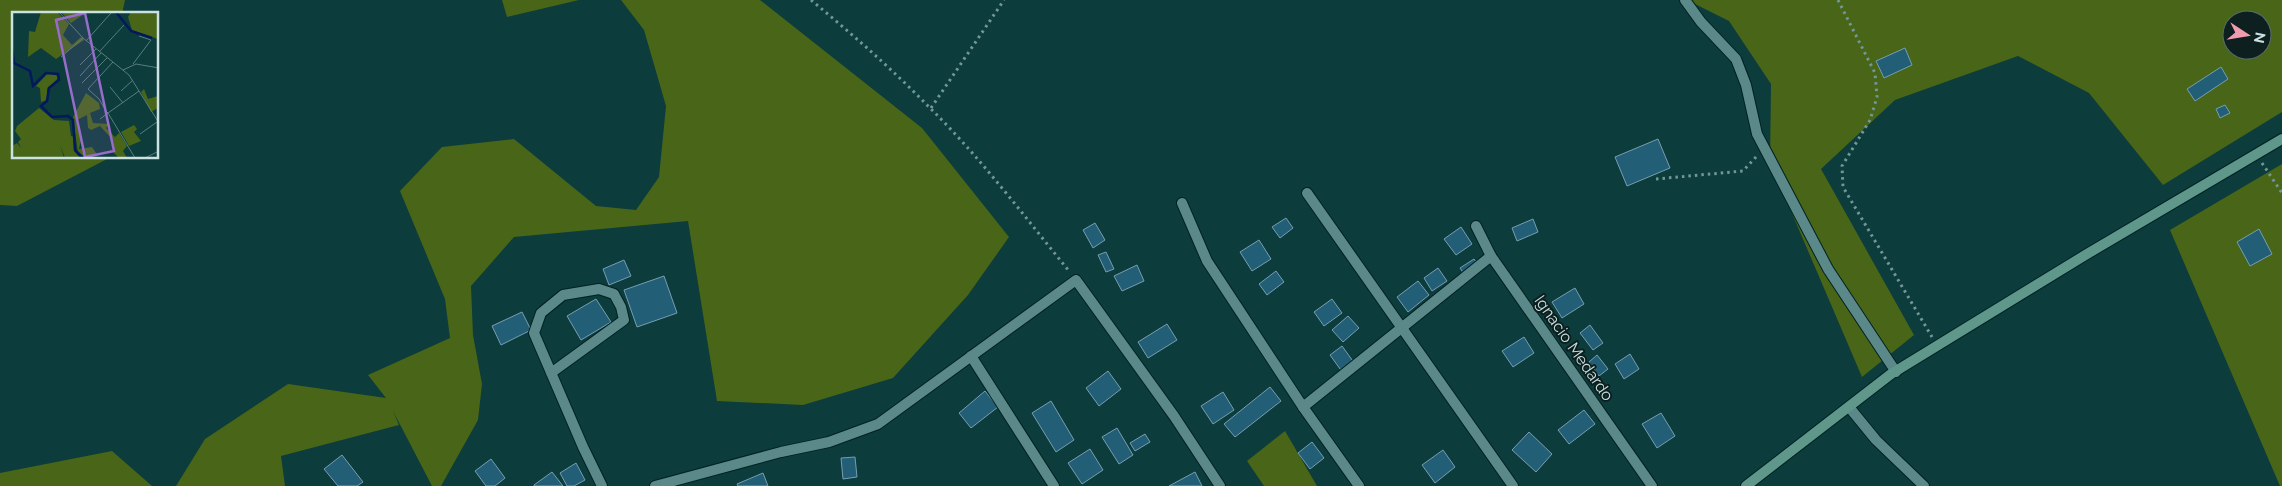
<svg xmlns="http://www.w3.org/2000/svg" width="2282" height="486" font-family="Raleway,sans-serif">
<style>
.green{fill:#486518;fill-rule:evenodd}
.building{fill:#235e77;stroke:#789eb0}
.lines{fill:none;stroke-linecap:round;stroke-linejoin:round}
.lane-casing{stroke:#002122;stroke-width:12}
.street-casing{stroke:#002122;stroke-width:12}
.secondary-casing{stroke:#002122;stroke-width:12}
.path{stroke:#739696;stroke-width:3;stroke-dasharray:2.5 4;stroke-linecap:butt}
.lane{stroke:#5b8888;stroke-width:10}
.street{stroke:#5b8888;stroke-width:10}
.secondary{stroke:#5f978b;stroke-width:10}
.labels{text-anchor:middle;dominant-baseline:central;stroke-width:4;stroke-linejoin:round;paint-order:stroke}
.street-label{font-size:16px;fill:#cbe2e2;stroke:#0d1f1f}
.inset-river{fill:none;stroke:#02195c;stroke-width:2.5}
.inset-road{fill:none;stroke:#587e7e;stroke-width:1}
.view{fill:#976ccb;fill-opacity:0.15;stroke:#976ccb;stroke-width:2.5}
.inset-edge{fill:none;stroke:#cbe2e2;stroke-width:2.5}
</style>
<rect width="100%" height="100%" fill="#0c3c3c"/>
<g class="green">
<path d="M0 0H125L122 14H14V158H109L17 206 0 205Z"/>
<path d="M502 0H579L507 17Z"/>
<path d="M621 0H760L922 128 1009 237 968 295 893 378 803 405 717 401 688 221 514 237 471 286 473 335 482 384 478 420 441 486H432L393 411 399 425 281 456 285 486H176L205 439 288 384 386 398 368 375 450 338 445 299 400 191 442 147 514 139 596 206 636 210 659 177 666 106 644 30Z"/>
<path d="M1687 0H2282V112L2163 185 2089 93 2018 56 1895 100 1821 169 1914 335 1862 377 1770 162 1771 84 1729 21ZM2232 20H2262V50H2232Z"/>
<path d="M2282 164V486H2280L2170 230Z"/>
<path d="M1285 431 1317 486H1264L1247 461Z"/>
<path d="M112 451 152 486H0V473Z"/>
</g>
<g class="building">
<path d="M1905 48 1912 65 1884 78 1876 61Z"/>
<path d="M2221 67 2228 79 2195 101 2187 89Z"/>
<path d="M2225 105 2230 113 2220 118 2216 109Z"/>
<path d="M1658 139 1670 168 1627 186 1615 157Z"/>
<path d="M1286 218 1293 228 1280 238 1272 227Z"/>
<path d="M1533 219 1538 232 1517 241 1512 228Z"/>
<path d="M1095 223 1105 240 1093 248 1083 230Z"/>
<path d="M1461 227 1472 244 1456 255 1444 239Z"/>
<path d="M2259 229 2272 254 2250 266 2237 242Z"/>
<path d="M1259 240 1271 259 1252 271 1240 252Z"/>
<path d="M1106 252 1114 269 1106 272 1098 255Z"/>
<path d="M1474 259 1478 265 1464 274 1460 268Z"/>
<path d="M624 260 631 276 609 285 603 269Z"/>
<path d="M1137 265 1144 281 1122 291 1114 276Z"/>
<path d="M1438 268 1447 281 1432 291 1424 278Z"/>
<path d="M1276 271 1284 282 1267 295 1259 284Z"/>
<path d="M664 276 677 313 637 327 624 290Z"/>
<path d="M1418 281 1429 295 1408 312 1397 297Z"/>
<path d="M1575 288 1584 304 1562 318 1552 302Z"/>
<path d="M596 299 611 322 581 340 567 316Z"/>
<path d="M1332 299 1342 313 1324 326 1314 312Z"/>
<path d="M522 312 531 330 501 345 492 326Z"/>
<path d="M1348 316 1359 328 1343 342 1332 330Z"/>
<path d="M1167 324 1177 340 1148 358 1138 342Z"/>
<path d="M1590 325 1603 343 1593 350 1580 333Z"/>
<path d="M1524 337 1534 353 1513 367 1502 351Z"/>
<path d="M1342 346 1355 364 1343 373 1330 355Z"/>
<path d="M1630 354 1639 369 1624 379 1615 364Z"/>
<path d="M1597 355 1608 369 1599 376 1589 362Z"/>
<path d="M1108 371 1121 389 1099 406 1086 388Z"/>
<path d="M1270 387 1281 401 1235 437 1224 424Z"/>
<path d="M985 391 998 407 971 428 959 413Z"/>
<path d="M1223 392 1234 410 1213 424 1201 406Z"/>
<path d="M1051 401 1074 440 1056 452 1032 413Z"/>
<path d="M1584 410 1595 424 1569 444 1558 430Z"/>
<path d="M1661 413 1675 436 1657 448 1642 424Z"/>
<path d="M1117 428 1133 455 1119 464 1102 437Z"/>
<path d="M1529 432 1552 454 1536 472 1512 450Z"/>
<path d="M1145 434 1150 442 1135 451 1130 443Z"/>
<path d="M1312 442 1324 458 1310 469 1298 453Z"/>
<path d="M1090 449 1103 470 1082 484 1068 463Z"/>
<path d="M1443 450 1455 467 1435 483 1422 465Z"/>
<path d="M342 455 363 482 357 486H338L324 469Z"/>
<path d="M855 457 857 477 843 479 841 458Z"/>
<path d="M491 459 505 478 495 486H486L475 471Z"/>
<path d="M576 463 585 480 574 486H567L560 473Z"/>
<path d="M552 472 563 486H534V485Z"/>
<path d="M1195 472 1202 486H1169Z"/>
<path d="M763 473 768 486H738L737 484Z"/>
</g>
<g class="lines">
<g class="lane-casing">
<g id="lane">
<path d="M1685 0 1701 22 1736 59 1746 85 1757 134 1828 269 1896 372"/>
<path d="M551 373 624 320 621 307 614 294 599 289 563 295 541 313 534 333 583 447 602 486"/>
<path d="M1849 407 1876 440 1924 486"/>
</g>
</g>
<g class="street-casing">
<g id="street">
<path d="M1307 193 1513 486"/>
<path d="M1182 203 1207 261 1303 407 1359 486"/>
<path d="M1476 226 1491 256 1652 486"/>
<path d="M971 356 1054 486"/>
<path d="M1303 407 1491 256"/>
<path d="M655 486 781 452 829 442 878 424 1076 280 1174 416 1220 486"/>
</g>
</g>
<g class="secondary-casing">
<path id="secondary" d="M1746 486 1891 374 2087 254 2282 139"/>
</g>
<g class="path">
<path d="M811 0C852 34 892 69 929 107 980 157 1024 216 1069 271"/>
<path d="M1838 0 1875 73 1877 97 1870 120 1842 166 1843 187 1932 337"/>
<path d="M931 108 1004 0"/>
<path d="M2262 163 2282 193"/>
<path d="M1656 179 1743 171 1757 156"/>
</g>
<use href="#lane" class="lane"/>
<use href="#street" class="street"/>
<use href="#secondary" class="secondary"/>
</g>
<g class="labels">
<g class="street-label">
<text transform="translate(1574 348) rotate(55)">Ignacio Medardo</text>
</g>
</g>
<g transform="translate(12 12)">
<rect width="146" height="146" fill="#0c3c3c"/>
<path d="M29 0H45L57 12 51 23 60 33 69 25 72 28 44 47 29 36 16 45 17 19 23 20ZM49 0H75L59 11ZM119 0H146V27L120 18 116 5ZM43 61 46 66 35 77V88L29 90 28 76 24 74 35 62ZM132 77 136 87 146 84V96L139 100 129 80ZM74 81 87 91 88 97 78 101 81 111 97 112 94 116 103 125 107 121 115 134 111 139 115 146H107L102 141 101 128 88 114 79 118 76 116 75 103 65 108 69 128 67 137 80 135 86 144 73 145 66 141 61 105ZM27 96 42 108 57 109 59 124 62 125V139L68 146H53L48 133 52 146H0V134L5 131 9 136 6 130 9 127 3 119 5 114ZM122 113 125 117 122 120 129 129 117 134 109 120Z" fill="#486518"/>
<path class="inset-river" d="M104 0 119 19 140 26M0 37 2 51 18 59 21 74 34 61 46 62 47 68 37 76 35 89 29 94 40 105 56 104 61 108 63 138 71 146"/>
<path class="inset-road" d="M47 0 71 26 117 63 147 111M74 29 99 1M87 40 112 13M49 45 71 26M101 50 76 77 87 87 94 99 96 101 127 79M121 52 139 28 127 24M68 53 84 37M111 58 124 52 147 56M68 64 89 41M70 71 95 46M98 75 111 91M109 79 121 68M88 107 96 101 123 146M128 122 145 110M133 146 147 139"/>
<path class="view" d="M73 1 102 139 73 145 44 8Z"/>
<rect width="146" height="146" class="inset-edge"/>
</g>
<g transform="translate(2247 35) rotate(102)"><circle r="24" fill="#0d1f1f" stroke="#596d6d"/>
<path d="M0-4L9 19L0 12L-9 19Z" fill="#f29aae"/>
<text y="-8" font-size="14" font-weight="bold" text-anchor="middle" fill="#cbe2e2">N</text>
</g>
</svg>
